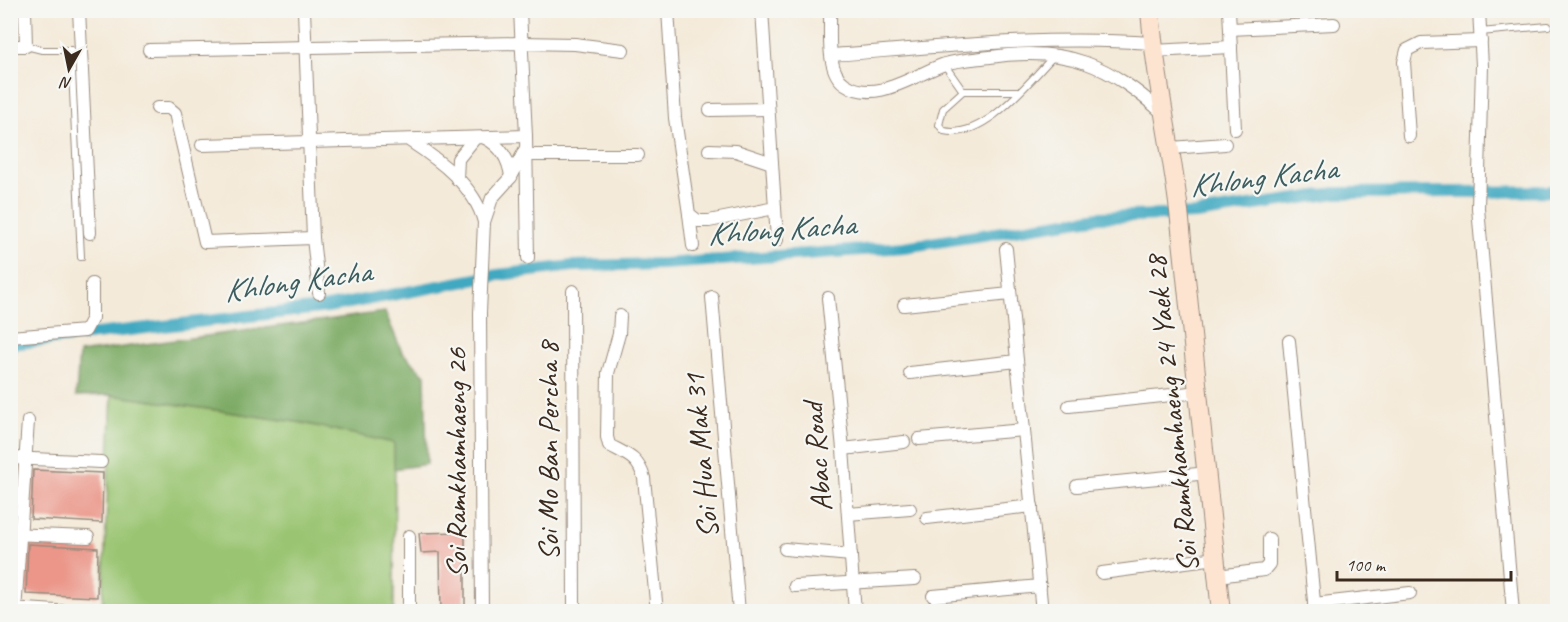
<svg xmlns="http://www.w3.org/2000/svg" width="1568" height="622" font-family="Caveat,sans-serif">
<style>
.green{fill:#9ac471;stroke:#6a7748;stroke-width:1.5}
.forest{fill:#7baa63;stroke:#5b6a40;stroke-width:1.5}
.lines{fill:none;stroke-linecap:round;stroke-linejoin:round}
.canal{stroke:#41a9c1;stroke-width:12}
.building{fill:#eb9689}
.lane-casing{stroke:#988a7c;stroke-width:8}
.street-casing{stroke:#988a7c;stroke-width:14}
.secondary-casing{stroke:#988a7c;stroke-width:20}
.lane{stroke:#fff;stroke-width:6}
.street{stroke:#fff;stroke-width:12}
.secondary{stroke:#fde4d1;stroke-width:18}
.labels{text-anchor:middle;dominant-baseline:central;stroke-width:4.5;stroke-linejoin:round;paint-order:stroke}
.street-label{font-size:30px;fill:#3b2a1e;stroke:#f6f6f2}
.water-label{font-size:32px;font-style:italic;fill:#3d5d5f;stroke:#f6f6f2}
</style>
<rect width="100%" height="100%" fill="#f6f6f2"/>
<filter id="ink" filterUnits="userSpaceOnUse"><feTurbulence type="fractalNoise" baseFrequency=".0167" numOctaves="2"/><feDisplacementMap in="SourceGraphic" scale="12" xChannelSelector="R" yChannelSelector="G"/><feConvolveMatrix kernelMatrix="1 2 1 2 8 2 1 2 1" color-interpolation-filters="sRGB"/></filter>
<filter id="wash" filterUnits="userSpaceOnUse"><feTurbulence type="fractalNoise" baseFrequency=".008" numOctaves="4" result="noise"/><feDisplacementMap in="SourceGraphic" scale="24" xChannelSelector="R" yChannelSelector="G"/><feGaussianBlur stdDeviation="1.35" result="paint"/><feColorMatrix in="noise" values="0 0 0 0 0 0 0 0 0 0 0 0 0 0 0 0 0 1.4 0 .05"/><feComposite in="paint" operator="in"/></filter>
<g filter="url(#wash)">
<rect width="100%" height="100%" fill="#f4ead9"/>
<path class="green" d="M112 395 303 423 395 443 394 611 102 612Z"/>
<path class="forest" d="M385 312 402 352 425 375 427 464 394 469V443L303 423 112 395 76 396 79 353Z"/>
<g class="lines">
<path class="canal" d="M10 344 327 307 498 275 572 266 664 264 904 247 1099 217 1196 214 1336 193 1558 191"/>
</g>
<g id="blocks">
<g class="building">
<path d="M33 470 103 473 102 523 31 519Z"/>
<path d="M465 532V612H441L440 552 421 553 419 533Z"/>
<path d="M28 544 98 548 97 597 26 594Z"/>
</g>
</g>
</g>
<g filter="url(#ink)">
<use href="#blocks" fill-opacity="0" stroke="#988a7c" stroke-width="1.5"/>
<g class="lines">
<g class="lane-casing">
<g id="lane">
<path d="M1480 32 1548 26"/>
<path d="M26 46 42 50H71L81 257"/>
<path d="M944 64 963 91 943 109 939 125 944 131C985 140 1028 82 1054 56"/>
<path d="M963 91H1018"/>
</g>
</g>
<g class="street-casing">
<g id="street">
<path d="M79 10 90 233"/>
<path d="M304 10 313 238 319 293"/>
<path d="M520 10 526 136 528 258"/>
<path d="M668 10 675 118 689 214 698 221H709L775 208 762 10"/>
<path d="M830 10C831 31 825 71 845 84 876 105 915 74 945 64 959 60 975 59 990 57 1068 46 1108 64 1165 115"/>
<path d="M1229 10 1235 129"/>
<path d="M1479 10 1482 66 1478 208 1513 612"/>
<path d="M1230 29 1334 24"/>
<path d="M10 46H26L25 10"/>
<path d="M149 50 521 43 575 44 623 50"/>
<path d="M1153 51 1231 47"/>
<path d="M832 55C938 47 1046 35 1152 43"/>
<path d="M157 108H169L175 113 205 242 313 238"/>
<path d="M710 110 768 109"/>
<path d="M1409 136 1404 62 1407 50 1421 43 1481 41"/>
<path d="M485 138C501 146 509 160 511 177"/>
<path d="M410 141C439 160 475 186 484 222"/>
<path d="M202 145 526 136"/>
<path d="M1171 148 1225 144"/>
<path d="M709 150 736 151 772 163"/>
<path d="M526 155H638"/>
<path d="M457 179 458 159 475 138"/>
<path d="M775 208 777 240"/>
<path d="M689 214 693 246"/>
<path d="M1006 249 1042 612"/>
<path d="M573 291 574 612"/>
<path d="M712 297 739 612"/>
<path d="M828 298 843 449 855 612"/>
<path d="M904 305 1010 294"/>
<path d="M620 316 619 334 608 373 607 437 609 445C627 455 638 457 644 478L657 612"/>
<path d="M10 337 85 331 92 318V284"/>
<path d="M1289 341 1315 612"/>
<path d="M910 373 1017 361"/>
<path d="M1069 406 1199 392"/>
<path d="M919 439 1024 430"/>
<path d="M843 449 904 442"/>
<path d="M10 458 101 462"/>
<path d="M1077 486 1208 473"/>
<path d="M848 514 910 509"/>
<path d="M927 518 1032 506"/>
<path d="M10 534 88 537"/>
<path d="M785 549 851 555"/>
<path d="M1102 573 1216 558"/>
<path d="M1218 576 1264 570 1269 564V539"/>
<path d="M795 586 915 579"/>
<path d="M933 596 1040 586"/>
<path d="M1314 604 1410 593"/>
<path d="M10 608 72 612"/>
<path d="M15 612 28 421"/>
<path d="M409 612V536"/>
<path d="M482 612 480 313 484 222 492 198 511 177 526 148"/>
</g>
</g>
<g class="secondary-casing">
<path id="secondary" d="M1150 10C1155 78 1171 144 1179 211L1221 612"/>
</g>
<use href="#lane" class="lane"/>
<use href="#street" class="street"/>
<use href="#secondary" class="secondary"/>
</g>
</g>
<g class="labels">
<g class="street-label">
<text transform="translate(1172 414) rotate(-96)">Soi Ramkhamhaeng 24 Yaek 28</text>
<text transform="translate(548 451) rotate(-90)">Soi Mo Ban Percha 8</text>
<text transform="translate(701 456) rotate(-95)">Soi Hua Mak 31</text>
<text transform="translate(817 457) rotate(-95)">Abac Road</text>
<text transform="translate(456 463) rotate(-90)">Soi Ramkhamhaeng 26</text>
</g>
<g class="water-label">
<text transform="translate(1263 177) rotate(-7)">Khlong Kacha</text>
<text transform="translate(781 229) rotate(-4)">Khlong Kacha</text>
<text transform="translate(297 281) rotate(-8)">Khlong Kacha</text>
</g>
</g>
<rect width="1568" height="622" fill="none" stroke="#f6f6f2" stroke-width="36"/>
<g transform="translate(69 69) rotate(189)" stroke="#f6f6f2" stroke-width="4.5" paint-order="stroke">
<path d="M0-4.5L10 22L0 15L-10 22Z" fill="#3b2a1e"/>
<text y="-9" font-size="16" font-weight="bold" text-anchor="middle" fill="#3b2a1e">N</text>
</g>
<path d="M1337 571v9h174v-9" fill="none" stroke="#3b2a1e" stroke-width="3"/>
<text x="1346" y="571" font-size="18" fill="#3b2a1e" stroke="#f6f6f2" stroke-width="4.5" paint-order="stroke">100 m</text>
</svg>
